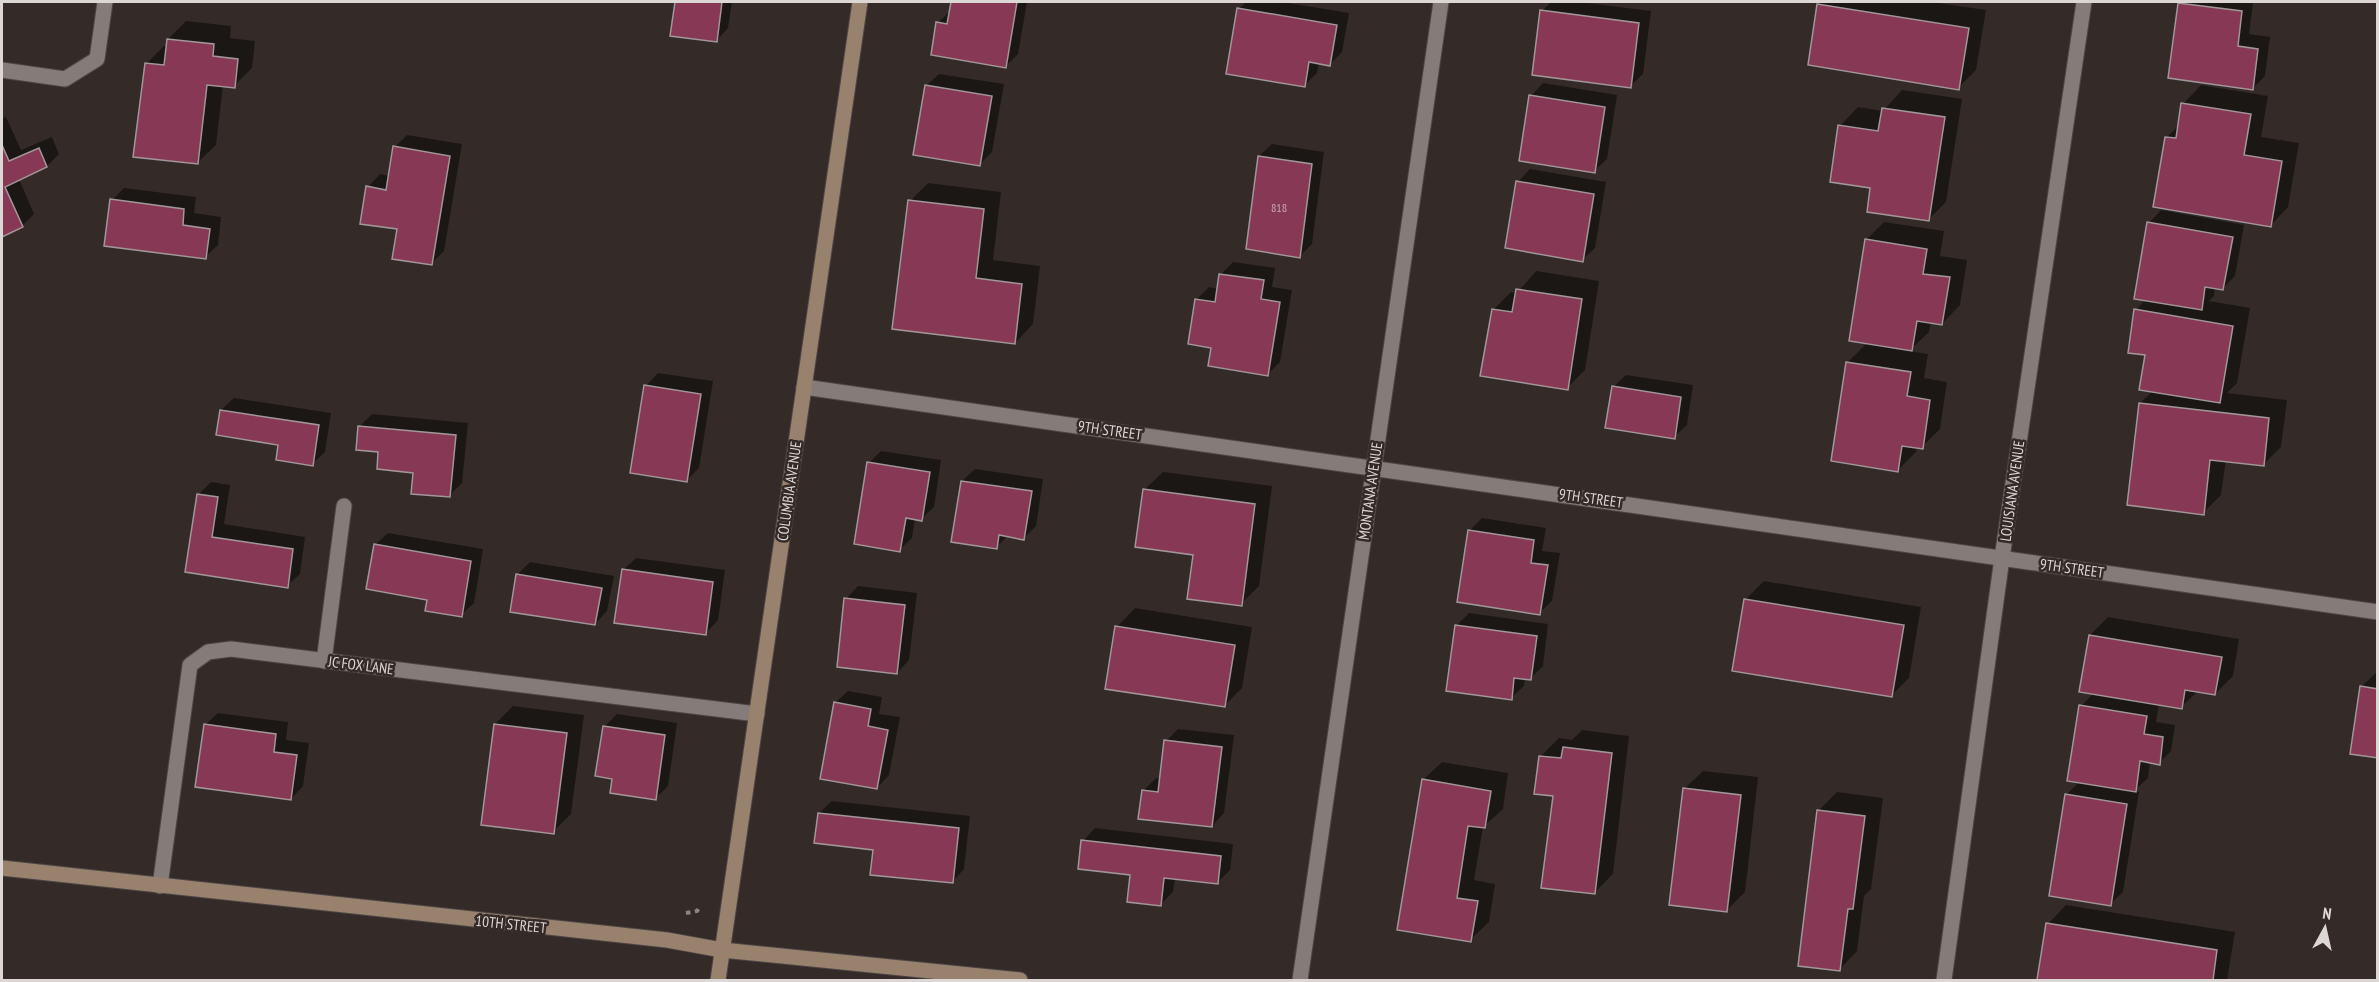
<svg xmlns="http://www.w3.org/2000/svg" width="2379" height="982" font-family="'PT Sans Narrow',sans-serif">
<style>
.shadow{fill:#0007}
.building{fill:#873855;stroke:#a19699;stroke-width:1.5}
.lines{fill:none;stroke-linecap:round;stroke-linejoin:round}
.lane-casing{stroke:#4d4645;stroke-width:17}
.street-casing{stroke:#4d4645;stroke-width:17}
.secondary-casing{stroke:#4d4645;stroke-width:17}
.path{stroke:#8b8482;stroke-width:4;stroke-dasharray:4.5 4.5;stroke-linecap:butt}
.lane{stroke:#857b78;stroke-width:15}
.street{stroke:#857b78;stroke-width:15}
.secondary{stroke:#98816d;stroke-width:15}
.labels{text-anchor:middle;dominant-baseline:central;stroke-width:5;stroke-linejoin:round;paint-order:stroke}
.number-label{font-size:12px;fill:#c7aeb5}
.street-label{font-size:15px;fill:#dcd6d5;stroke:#342b29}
</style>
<rect width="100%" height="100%" fill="#342b29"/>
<g class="shadow">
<path d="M676 2H732L728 28 716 41 671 35Z"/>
<path d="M953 2H1027L1018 54 1006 66 938 23 951 10Z"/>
<path d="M1246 2H1282L1349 13 1342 52 1330 64 1319 62 1317 73 1304 86 1239 9Z"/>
<path d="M1551 2H1579L1651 11 1643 74 1630 86 1542 11Z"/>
<path d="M1822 2H1931L1986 10 1976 70 1958 88 1819 4Z"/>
<path d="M2182 2H2253L2249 34 2270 37 2265 76 2253 88 2179 4Z"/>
<path d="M186 21 231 26 230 38 255 41 252 68 234 86 223 85 216 145 197 163 146 64 164 46H167L168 39Z"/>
<path d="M939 74 1004 84 992 152 980 164 926 86Z"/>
<path d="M1543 83 1617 95 1607 159 1594 171 1531 96Z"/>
<path d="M2201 85 2268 96 2261 137 2299 143 2288 207 2270 226 2166 138 2179 125 2183 104Z"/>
<path d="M1902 90 1962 99 1946 202 1928 220 1872 186 1840 126 1858 107 1883 111Z"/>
<path d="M6 117 21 150 52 137 59 154 47 166 19 179 34 214 22 226 2 235V119Z"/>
<path d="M407 135 462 144 444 251 432 263 399 228 368 187 380 174 390 176 395 147Z"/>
<path d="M1272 144 1324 152 1312 244 1300 256 1259 156Z"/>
<path d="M1530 169 1606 182 1595 248 1582 260 1518 182Z"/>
<path d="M928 183 1001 192 993 260 1040 266 1033 324 1015 343 910 201Z"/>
<path d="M124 188 196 197 194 213 221 217 218 245 205 257 112 200Z"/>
<path d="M2161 210 2244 225 2235 276 2223 288 2215 287 2214 296 2209 301 2250 308 2237 383 2227 393 2287 400 2281 447 2263 465 2226 460 2221 495 2203 513 2140 403 2153 391 2136 310 2146 299 2149 223Z"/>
<path d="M1884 222 1944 231 1940 256 1967 260 1960 305 1942 324 1931 322 1929 332 1909 351 1928 354 1924 378 1947 382 1940 429 1922 447 1917 446 1916 452 1898 470 1847 363 1867 343 1866 240Z"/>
<path d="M1233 262 1275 268 1272 287 1292 290 1280 362 1268 374 1212 346 1197 299 1209 287 1218 289 1221 274Z"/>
<path d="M1536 271 1599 281 1585 370 1567 388 1493 310 1511 292 1517 293Z"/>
<path d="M658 373 713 381 699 468 686 481 646 386Z"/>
<path d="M1626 375 1693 385 1687 425 1674 437 1613 387Z"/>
<path d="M234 398 331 413 325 452 312 464 221 410Z"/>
<path d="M372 414 468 423 462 483 449 496 380 451 359 427Z"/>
<path d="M881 451 941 460 934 507 921 519 915 518 912 538 899 550 869 463Z"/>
<path d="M975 469 1043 479 1036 526 1024 538 1008 535 996 548 962 481Z"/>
<path d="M1163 472 1272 486 1259 586 1241 604 1195 554 1144 490Z"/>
<path d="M211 482 230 485 224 524 305 537 300 574 287 586 187 571 198 495Z"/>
<path d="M1482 518 1546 528 1542 551 1560 553 1552 601 1539 613 1469 531Z"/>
<path d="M388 533 483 549 474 603 461 615 429 599 375 545Z"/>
<path d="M636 558 725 570 718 620 706 633 623 570Z"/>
<path d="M530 562 614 576 607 611 595 624 517 575Z"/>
<path d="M1764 581 1921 607 1909 678 1891 696 1746 599Z"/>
<path d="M858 586 917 593 909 660 897 673 846 599Z"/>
<path d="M1135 608 1252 627 1242 688 1224 706 1117 627Z"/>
<path d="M1469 613 1548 624 1543 666 1530 679 1525 678 1524 686 1511 698 1456 626Z"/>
<path d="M2108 617 2239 639 2233 676 2215 694 2198 691 2181 707 2159 703 2156 722 2175 725 2171 751 2159 763 2150 762 2148 778 2134 791 2139 792 2123 892 2110 904 2067 794 2080 781 2081 706 2094 693 2090 635Z"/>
<path d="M2378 671V756L2361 687Z"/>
<path d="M848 691 882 697 879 714 900 717 889 775 877 788 835 703Z"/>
<path d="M513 706 584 715 571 814 553 832 495 724Z"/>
<path d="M218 713 288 722 286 740 309 743 303 786 291 799 205 725Z"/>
<path d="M617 714 677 723 668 786 656 798 614 777 604 727Z"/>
<path d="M1178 729 1234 735 1224 813 1212 826 1143 791 1156 778 1161 779 1166 741Z"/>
<path d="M1582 730 1629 736 1613 874 1595 892 1541 756 1559 738 1572 740Z"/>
<path d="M1442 762 1508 773 1503 809 1483 827 1474 880 1495 884 1489 922 1470 940 1399 928 1423 780Z"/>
<path d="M1703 771 1758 777 1745 892 1727 910 1684 789Z"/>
<path d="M1837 792 1883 798 1871 889 1864 896 1857 951 1839 970 1819 810Z"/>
<path d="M832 801 970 816 964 869 952 882 875 849 819 813Z"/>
<path d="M1095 828 1233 844 1230 870 1218 882 1175 877 1173 892 1160 905 1131 874 1083 841Z"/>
<path d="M2066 905 2235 932 2227 980H2039L2048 924Z"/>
</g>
<g class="building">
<path d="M675 2H722L717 42 670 36Z"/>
<path d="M951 2H1017L1006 68 931 55 936 22 947 24Z"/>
<path d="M2178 3 2242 11 2238 46 2258 49 2253 90 2168 78Z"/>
<path d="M1817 4 1969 28 1959 90 1808 65Z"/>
<path d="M1237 8 1337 25 1330 66 1309 62 1305 87 1226 74Z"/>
<path d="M1540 10 1639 23 1631 88 1532 75Z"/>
<path d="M167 39 214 44 213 56 238 59 235 88 207 85 198 164 133 157 145 63 164 65Z"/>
<path d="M925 85 992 96 980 166 913 155Z"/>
<path d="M1529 95 1605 107 1595 173 1519 161Z"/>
<path d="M2181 103 2251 114 2244 155 2282 161 2271 227 2153 207 2165 137 2176 138Z"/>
<path d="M1882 108 1945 117 1929 221 1867 212 1870 188 1830 182 1838 125 1878 131Z"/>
<path d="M2 145 9 161 39 148 47 167 5 187 23 227 2 237Z"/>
<path d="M393 146 450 156 432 265 392 259 397 229 360 224 366 186 386 190Z"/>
<path d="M1258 156 1312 164 1300 258 1246 249Z"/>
<path d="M1516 181 1594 194 1583 262 1505 248Z"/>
<path d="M110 199 184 209 183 225 210 229 206 259 104 246Z"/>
<path d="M908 200 984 209 976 278 1022 284 1015 344 892 329Z"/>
<path d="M2147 222 2233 237 2223 290 2205 287 2202 310 2134 299Z"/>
<path d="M1865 239 1927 249 1923 274 1950 277 1942 325 1917 321 1912 351 1849 341Z"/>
<path d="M1219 274 1264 280 1261 299 1280 302 1268 376 1208 366 1211 348 1188 344 1195 299 1215 302Z"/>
<path d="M1516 289 1582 299 1568 390 1480 376 1492 309 1512 312Z"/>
<path d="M2134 309 2233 326 2220 403 2139 390 2145 355 2128 353Z"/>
<path d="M1846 362 1911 372 1907 396 1930 400 1923 449 1902 446 1898 472 1831 461Z"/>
<path d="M644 385 701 394 687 482 630 473Z"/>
<path d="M1612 386 1681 397 1675 439 1605 428Z"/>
<path d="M2139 403 2269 418 2264 466 2210 460 2204 515 2127 505Z"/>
<path d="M220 410 319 425 313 466 276 460 278 445 216 435Z"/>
<path d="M358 426 456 435 450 497 411 494 413 473 377 469 378 452 356 450Z"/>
<path d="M867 462 930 472 922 521 906 518 900 552 854 544Z"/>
<path d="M961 481 1032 491 1024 540 999 535 997 549 951 542Z"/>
<path d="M1143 489 1255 504 1242 606 1187 599 1193 555 1135 547Z"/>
<path d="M197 494 218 497 212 537 293 549 288 588 185 572Z"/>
<path d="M1468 530 1534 540 1531 563 1548 565 1540 615 1457 602Z"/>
<path d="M374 544 471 561 462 617 425 611 427 600 366 589Z"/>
<path d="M622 569 713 582 706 635 614 623Z"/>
<path d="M516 574 602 588 595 625 510 612Z"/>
<path d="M844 598 905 605 897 674 837 667Z"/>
<path d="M1744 599 1904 625 1892 697 1732 671Z"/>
<path d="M1455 625 1537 636 1531 680 1514 678 1512 700 1446 691Z"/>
<path d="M1115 626 1235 645 1225 707 1105 689Z"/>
<path d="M2089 635 2222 657 2215 695 2185 690 2182 709 2079 692Z"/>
<path d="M2360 686 2378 689V758L2350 754Z"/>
<path d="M834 702 871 709 868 726 888 730 877 789 820 779Z"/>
<path d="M2079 705 2147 716 2144 734 2163 737 2160 765 2140 761 2136 792 2067 781Z"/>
<path d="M204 724 276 734 274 752 297 755 291 800 195 787Z"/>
<path d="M494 724 567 733 554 834 481 825Z"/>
<path d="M603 726 665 735 656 800 610 793 612 779 595 776Z"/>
<path d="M1164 740 1222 747 1212 827 1138 819 1142 790 1158 792Z"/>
<path d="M1563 747 1612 753 1595 894 1541 888 1553 796 1534 794 1539 756 1561 758Z"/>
<path d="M1422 779 1491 791 1485 828 1468 826 1457 898 1478 901 1471 942 1397 930Z"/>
<path d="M1683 788 1741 795 1727 912 1669 905Z"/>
<path d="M2065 794 2127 804 2111 906 2049 896Z"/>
<path d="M1817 810 1865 816 1853 909H1848L1840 971 1798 966Z"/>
<path d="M818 813 959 828 953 883 870 875 873 850 814 843Z"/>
<path d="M1081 840 1221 856 1218 884 1164 878 1161 906 1127 902 1130 875 1078 869Z"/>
<path d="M2046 923 2217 950 2213 980H2037Z"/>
</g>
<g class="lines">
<g class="lane-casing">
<path id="lane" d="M324 661 344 506"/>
</g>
<g class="street-casing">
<g id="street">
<path d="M2 70 65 79 97 59 105 2"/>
<path d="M804 387 2378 612"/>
<path d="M160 886 190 665 208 652 231 649 757 714"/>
<path d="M1300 980 1441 2"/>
<path d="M1944 980 2002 558 2084 2"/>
</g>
</g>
<g class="secondary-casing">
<g id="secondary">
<path d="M2 868 667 940 722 950 1020 980"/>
<path d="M718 980 860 2"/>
</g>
</g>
<path class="path" d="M686 913 697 911 700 907"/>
<use href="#lane" class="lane"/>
<use href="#street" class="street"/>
<use href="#secondary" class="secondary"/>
</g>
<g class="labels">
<g class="number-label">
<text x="1279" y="207">818</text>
</g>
<g class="street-label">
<text transform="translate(1110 430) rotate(8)">9TH STREET</text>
<text transform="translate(789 491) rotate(-82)">COLUMBIA AVENUE</text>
<text transform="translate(1370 491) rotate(-82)">MONTANA AVENUE</text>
<text transform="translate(2012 491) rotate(-82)">LOUISIANA AVENUE</text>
<text transform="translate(1591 498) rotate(8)">9TH STREET</text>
<text transform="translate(2072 568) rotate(8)">9TH STREET</text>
<text transform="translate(361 665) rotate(7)">JC FOX LANE</text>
<text transform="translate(511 924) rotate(6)">10TH STREET</text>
</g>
</g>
<rect width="2379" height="982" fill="none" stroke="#dcd6d5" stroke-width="6"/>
<g transform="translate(2325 928) rotate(8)" stroke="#342b29" stroke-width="4.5" paint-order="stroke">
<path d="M0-4.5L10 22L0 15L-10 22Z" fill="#dcd6d5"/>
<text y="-9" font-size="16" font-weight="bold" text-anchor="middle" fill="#dcd6d5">N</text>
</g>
</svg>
